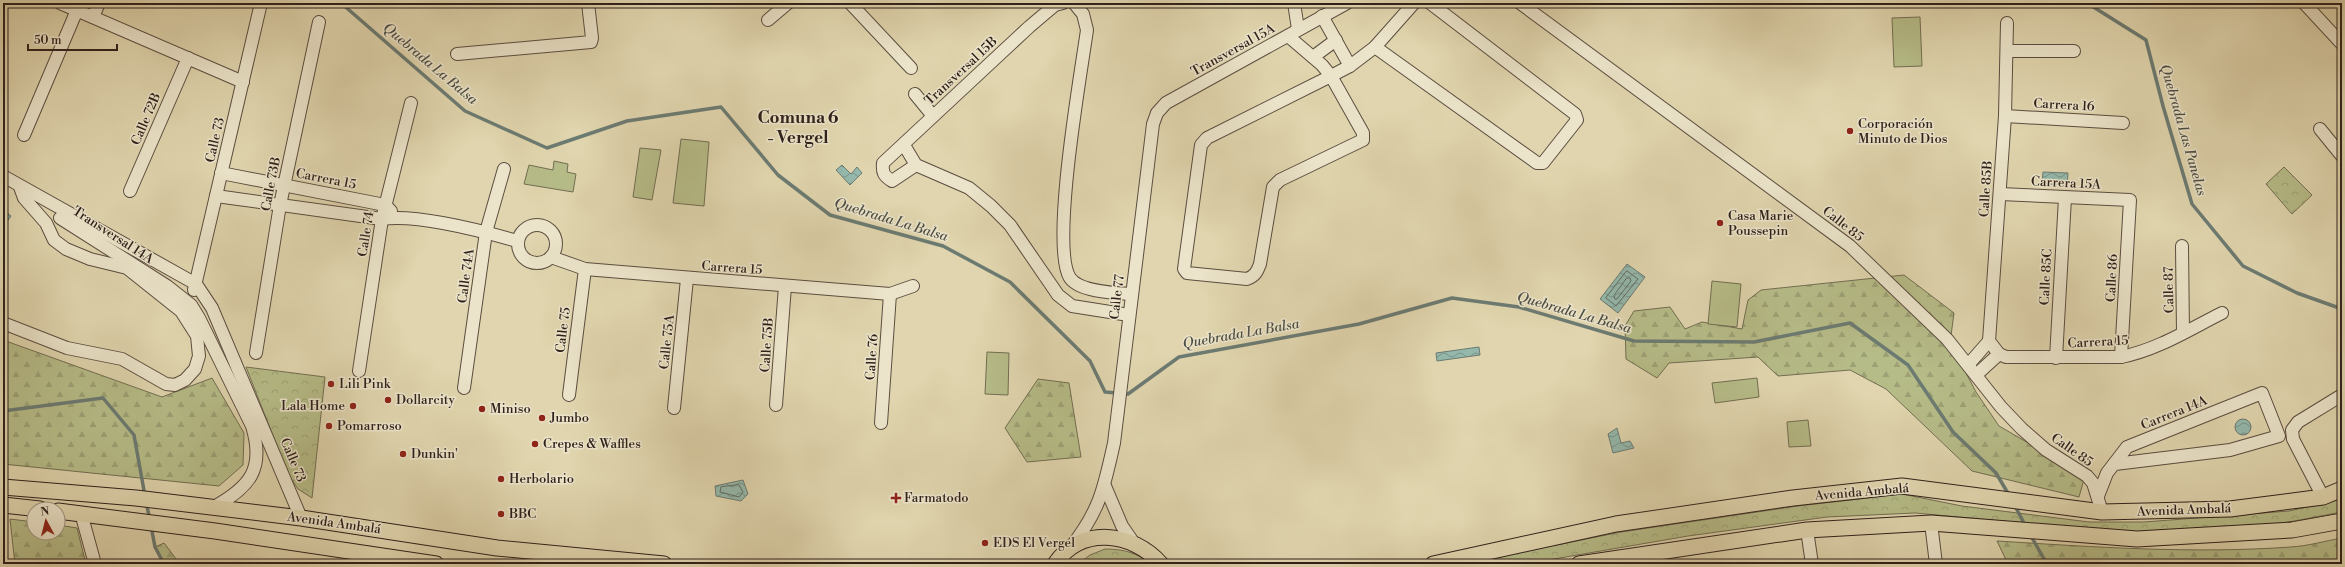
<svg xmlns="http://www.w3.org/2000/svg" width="2345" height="567" font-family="'Libre Bodoni',serif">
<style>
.forest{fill:url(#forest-firs);stroke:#726e52}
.park{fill:url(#park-crowns);stroke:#726e52}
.garden{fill:#b6bc88;stroke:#726e52}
.water{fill:url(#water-waves);stroke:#6c7b72}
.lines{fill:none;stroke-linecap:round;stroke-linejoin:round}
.shore{stroke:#626c64;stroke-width:1}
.stream{stroke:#6c7b72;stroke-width:3.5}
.minor-casing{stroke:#5b4d40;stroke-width:14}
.major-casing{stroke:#2f201b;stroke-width:17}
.minor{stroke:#ebe4ca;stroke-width:12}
.major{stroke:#e0d5ae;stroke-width:15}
.poi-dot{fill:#8f2418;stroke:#ebe4ca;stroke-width:1.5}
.labels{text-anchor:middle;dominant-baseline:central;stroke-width:3;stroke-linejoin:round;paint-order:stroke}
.street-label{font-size:13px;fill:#2f201b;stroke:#ebe4ca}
.poi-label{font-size:13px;fill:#2f201b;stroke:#ebe4ca;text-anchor:start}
.water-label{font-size:14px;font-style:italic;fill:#4d4e46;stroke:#ebe4ca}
.district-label{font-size:17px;font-weight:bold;fill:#2f201b;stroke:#ebe4ca}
</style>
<defs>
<pattern id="forest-firs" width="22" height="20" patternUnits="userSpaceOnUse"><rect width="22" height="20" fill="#b6bc88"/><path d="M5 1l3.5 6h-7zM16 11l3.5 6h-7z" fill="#9da175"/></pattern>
<pattern id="park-crowns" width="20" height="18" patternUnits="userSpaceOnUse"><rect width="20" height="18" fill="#b6bc88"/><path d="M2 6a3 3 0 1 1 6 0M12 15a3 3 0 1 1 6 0" fill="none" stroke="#9da175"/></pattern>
<pattern id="water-waves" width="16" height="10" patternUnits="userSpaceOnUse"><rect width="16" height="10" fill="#94b8ac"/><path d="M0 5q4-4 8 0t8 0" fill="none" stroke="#79958b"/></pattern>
</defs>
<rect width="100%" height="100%" fill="#e0d5ae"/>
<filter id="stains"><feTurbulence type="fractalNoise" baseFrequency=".005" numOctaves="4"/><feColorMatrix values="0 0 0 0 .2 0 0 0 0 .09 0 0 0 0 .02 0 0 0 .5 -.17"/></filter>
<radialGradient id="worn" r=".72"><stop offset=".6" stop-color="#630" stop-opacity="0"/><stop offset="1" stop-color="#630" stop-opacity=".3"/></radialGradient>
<g class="forest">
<path d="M1904 275 1954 313 1950 343 1976 392 1999 426 2085 476 2079 497 1972 471 1886 389 1850 370 1778 376 1758 357 1669 363 1657 378 1626 359 1625 326 1634 311 1670 307 1685 329 1702 322 1742 329 1748 300 1761 290Z"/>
<path d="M3 340 162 397 212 378 244 433 243 465 219 486 3 464V449L7 432 3 431V378H5Z"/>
<path d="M1038 379 1069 383 1081 457 1027 462 1005 428Z"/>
<path d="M10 519 34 522V533H58V525L77 528 86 564H15Z"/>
<path d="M2342 538V564H2008L1997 541C2094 547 2193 554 2291 547 2308 546 2325 541 2342 538Z"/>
<path d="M164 543 180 564H165L155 547Z"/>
</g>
<g class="park">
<path d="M2284 167 2312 195 2292 214 2266 184Z"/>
<path d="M246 367 325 377 312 498 298 489 288 474Z"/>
<path d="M1902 494 1962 506 2089 522H2144L2289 511 2342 499V512L2278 524 2133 533 1915 513 1827 517 1688 536 1525 564H1462L1621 532 1798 506Z"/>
<path d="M1105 549C1125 549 1136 553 1152 564H1078L1090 555Z"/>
</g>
<g class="garden">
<path d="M1920 17 1922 66 1894 67 1892 18Z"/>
<path d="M681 139 709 142 704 206 673 203Z"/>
<path d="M640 148 661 150 652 200 633 197Z"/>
<path d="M554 161 568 164 567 172 576 174 573 192 524 184 529 165 553 170Z"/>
<path d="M1712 281 1741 284 1737 327 1708 324Z"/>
<path d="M987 352 1009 353 1008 395 985 394Z"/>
<path d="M1757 378 1759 397 1715 403 1712 383Z"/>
<path d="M1808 420 1811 446 1789 447 1787 422Z"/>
</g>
<g class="water">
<path d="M842 165 851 174 857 167 862 173 850 185 836 170Z"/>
<path d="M2043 172 2068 173 2067 185 2042 184Z"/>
<path d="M3 209 11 216 3 227Z"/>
<path d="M1627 264 1645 277 1618 313 1600 299Z"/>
<path d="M1479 347 1480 355 1437 361 1436 353Z"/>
<circle cx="2243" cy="427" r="8"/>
<path d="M1617 428 1621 443 1630 441 1634 448 1613 453 1608 434Z"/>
<path d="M743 480 748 494 741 501 716 496 715 486Z"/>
</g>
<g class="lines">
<g class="shore">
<path d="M1627 271 1638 279 1616 306 1606 298Z"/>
<path d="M1627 278H1630L1631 281 1617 299H1615L1614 296Z"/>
<path d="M739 485 743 492 739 497 720 492 721 487Z"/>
</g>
<g class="stream">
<path d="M341 3 465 111 547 148 627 121 721 107 778 175 830 215 943 246 1010 282 1090 361 1105 392 1128 394 1179 357 1359 324 1452 298 1519 307 1634 341 1754 342 1850 323 1908 365 1953 432 1996 473 2009 495"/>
<path d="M2087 3 2146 40 2163 106 2192 204 2243 266 2297 293 2342 309"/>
<path d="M3 411 103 398 134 435 145 496"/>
<path d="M146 502 150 520"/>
<path d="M2014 504 2026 527"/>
<path d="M151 526 155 547 164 564"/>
<path d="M2031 536 2047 564"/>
</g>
<g class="minor-casing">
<g id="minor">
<path d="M60 3 243 82"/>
<path d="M850 3 911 68"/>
<path d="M1074 3 1083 14 1087 30C1081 73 1050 247 1070 278 1080 292 1115 293 1131 294"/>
<path d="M1294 3 1298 29"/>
<path d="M1520 3 1850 246 1947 339 2001 407 2022 429 2046 450 2087 476 2093 483 2102 512"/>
<path d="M2304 3 2342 44"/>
<path d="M1322 16 1350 66"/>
<path d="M93 17 99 3"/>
<path d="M768 20 788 3"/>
<path d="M1288 36 1322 65 1331 76 1363 133V140L1280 180 1273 187 1260 264C1257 272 1255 276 1247 279L1187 273 1184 269 1201 145 1207 138 1331 76 1350 66 1375 47 1414 3"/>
<path d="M1375 47 1537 163H1543L1577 120 1575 114 1430 3"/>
<path d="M2007 51H2074"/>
<path d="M457 54 591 42 592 38 588 3"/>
<path d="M1313 57 1336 40"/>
<path d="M915 94 933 116"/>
<path d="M2005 116 2123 123"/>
<path d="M2320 129 2342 156"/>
<path d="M24 135 77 10"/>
<path d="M904 145 916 165 969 188 991 206 1010 225 1058 295 1072 306 1129 315"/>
<path d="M916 165 892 181C884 176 882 173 883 163L1029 27 1055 5 1063 3"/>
<path d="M221 173 385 205 391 211"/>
<path d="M3 176 196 284 212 308 301 518"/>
<path d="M130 191 188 58"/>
<path d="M2000 194 2130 200 2121 357"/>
<path d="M216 196 382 219C417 214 482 231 517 241"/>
<path d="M60 218 167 286 191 305 199 318 252 426C265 469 250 487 214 507"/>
<circle cx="537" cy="244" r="19"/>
<path d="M2182 246 2183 333"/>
<path d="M551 257 585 269 890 294 913 286"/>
<path d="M194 290 261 3"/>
<path d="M3 323 67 348 122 359 166 384 175 385 185 380 195 369 199 356 197 336 181 311 127 268 90 259 66 249 54 240 46 223 24 198 20 187"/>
<path d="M256 353 280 205 319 22"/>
<path d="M1999 354 1989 341 2005 116 2007 23"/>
<path d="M1999 354 2006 357H2121C2157 350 2190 329 2222 313"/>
<path d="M2056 358 2065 198"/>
<path d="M1968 365 1989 341"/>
<path d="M359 371 382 219 411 103"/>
<path d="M1976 375 1999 354"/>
<path d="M464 388 486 232 504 169"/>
<path d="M569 395 585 269"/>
<path d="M776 405 785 286"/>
<path d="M674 408 687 279"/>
<path d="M881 423 890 294"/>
<path d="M1105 486 1122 526 1133 542"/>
<path d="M2098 496 2107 473 2127 447 2262 393 2279 436 2230 450 2115 464"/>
<path d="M2323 497 2293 439 2292 430 2298 422 2342 395"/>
<path d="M81 513 95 564"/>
<path d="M1931 523 1936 564"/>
<path d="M1807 530 1812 564"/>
<path d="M1071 547C1100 510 1104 488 1114 443L1153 124 1157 113 1166 103 1347 3"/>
</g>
</g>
<g class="major-casing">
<g id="major">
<path d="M3 487 136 498 301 518 497 548 664 564"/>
<path d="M3 505 40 509"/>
<path d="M58 511 215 531 436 564"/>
<path d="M1055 564C1081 525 1133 532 1161 564"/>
<path d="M1433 564 1616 524 1793 498 1902 486 2102 512 2230 509 2323 497 2342 489"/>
<path d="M1579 564 1807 530 1931 523 2137 539 2292 530 2342 521"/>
</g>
</g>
<use href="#minor" class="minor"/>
<use href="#major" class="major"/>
</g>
<g class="poi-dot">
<circle cx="1850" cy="131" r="4"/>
<circle cx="1720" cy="223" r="4"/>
<circle cx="331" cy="384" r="4"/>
<circle cx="388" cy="400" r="4"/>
<circle cx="353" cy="406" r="4"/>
<circle cx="482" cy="409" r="4"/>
<circle cx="542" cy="418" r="4"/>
<circle cx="329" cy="426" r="4"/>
<circle cx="535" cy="444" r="4"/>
<circle cx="403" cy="454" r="4"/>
<circle cx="501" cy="479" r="4"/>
<path d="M894 492h4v4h4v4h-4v4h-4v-4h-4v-4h4z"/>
<circle cx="501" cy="514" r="4"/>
<circle cx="985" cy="543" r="4"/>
</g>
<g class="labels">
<g class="street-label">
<text transform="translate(1233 50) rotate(-29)">Transversal 15A</text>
<text transform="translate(961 71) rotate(-43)">Transversal 15B</text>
<text transform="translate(2064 105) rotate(3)">Carrera 16</text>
<text transform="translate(146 119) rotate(-67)">Calle 72B</text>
<text transform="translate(215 140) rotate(-77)">Calle 73</text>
<text transform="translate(326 179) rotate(11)">Carrera 15</text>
<text transform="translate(2066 183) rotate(3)">Carrera 15A</text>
<text transform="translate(271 184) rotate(-79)">Calle 73B</text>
<text transform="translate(1986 189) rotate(-86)">Calle 85B</text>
<text transform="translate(1843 224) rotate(38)">Calle 85</text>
<text transform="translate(366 234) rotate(-81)">Calle 74</text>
<text transform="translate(113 235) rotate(33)">Transversal 14A</text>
<text transform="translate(732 268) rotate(4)">Carrera 15</text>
<text transform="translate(466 276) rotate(-82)">Calle 74A</text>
<text transform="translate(2046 277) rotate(-87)">Calle 85C</text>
<text transform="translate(2112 278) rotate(-87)">Calle 86</text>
<text transform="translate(2169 290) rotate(-91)">Calle 87</text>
<text transform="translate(1117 297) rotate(-83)">Calle 77</text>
<text transform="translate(563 330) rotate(-83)">Calle 75</text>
<text transform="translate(667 342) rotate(-84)">Calle 75A</text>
<text transform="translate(2098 342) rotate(-3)">Carrera 15</text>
<text transform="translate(767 345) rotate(-86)">Calle 75B</text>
<text transform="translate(872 357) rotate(-86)">Calle 76</text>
<text transform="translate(2174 413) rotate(-22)">Carrera 14A</text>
<text transform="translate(2072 450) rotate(35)">Calle 85</text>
<text transform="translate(293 460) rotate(67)">Calle 73</text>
<text transform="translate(1862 492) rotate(-5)">Avenida Ambalá</text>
<text transform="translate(2184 510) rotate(-2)">Avenida Ambalá</text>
<text transform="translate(334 523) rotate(8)">Avenida Ambalá</text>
</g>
<g class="poi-label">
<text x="1858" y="124">Corporación<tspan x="1858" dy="15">Minuto de Dios</tspan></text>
<text x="1728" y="216">Casa Marie<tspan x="1728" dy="15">Poussepin</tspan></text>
<text x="339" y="384">Lili Pink</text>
<text x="396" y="400">Dollarcity</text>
<text x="345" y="406" text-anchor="end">Lala Home</text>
<text x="490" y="409">Miniso</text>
<text x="550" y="418">Jumbo</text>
<text x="337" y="426">Pomarroso</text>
<text x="543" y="444">Crepes &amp; Waffles</text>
<text x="411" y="454">Dunkin'</text>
<text x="509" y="479">Herbolario</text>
<text x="904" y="498">Farmatodo</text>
<text x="509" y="514">BBC</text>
<text x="993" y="543">EDS El Vergel</text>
</g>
<g class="water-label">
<text transform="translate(430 64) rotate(40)">Quebrada La Balsa</text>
<text transform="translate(2183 130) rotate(74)">Quebrada Las Panelas</text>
<text transform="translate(891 220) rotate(17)">Quebrada La Balsa</text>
<text transform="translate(1574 313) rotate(16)">Quebrada La Balsa</text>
<text transform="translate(1241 334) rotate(-10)">Quebrada La Balsa</text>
</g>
<g class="district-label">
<text x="798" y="118">Comuna 6<tspan x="798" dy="20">- Vergel</tspan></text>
</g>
</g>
<rect width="2345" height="567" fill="none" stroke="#e0d5ae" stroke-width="16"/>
<rect x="4" y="4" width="2337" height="559" fill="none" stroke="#2f201b" stroke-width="2"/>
<rect x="8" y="8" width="2329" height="551" fill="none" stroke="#2f201b"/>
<g transform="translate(46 521) rotate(353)"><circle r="19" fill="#ebe4ca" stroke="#a09684"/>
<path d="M0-3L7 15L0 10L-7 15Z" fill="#8f2418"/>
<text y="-6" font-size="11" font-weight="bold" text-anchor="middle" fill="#2f201b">N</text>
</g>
<path d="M28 44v6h89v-6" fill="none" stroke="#2f201b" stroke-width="2"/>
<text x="34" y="44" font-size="12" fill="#2f201b" stroke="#ebe4ca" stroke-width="3" paint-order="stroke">50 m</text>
<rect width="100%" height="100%" filter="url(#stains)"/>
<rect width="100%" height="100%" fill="url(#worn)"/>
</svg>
